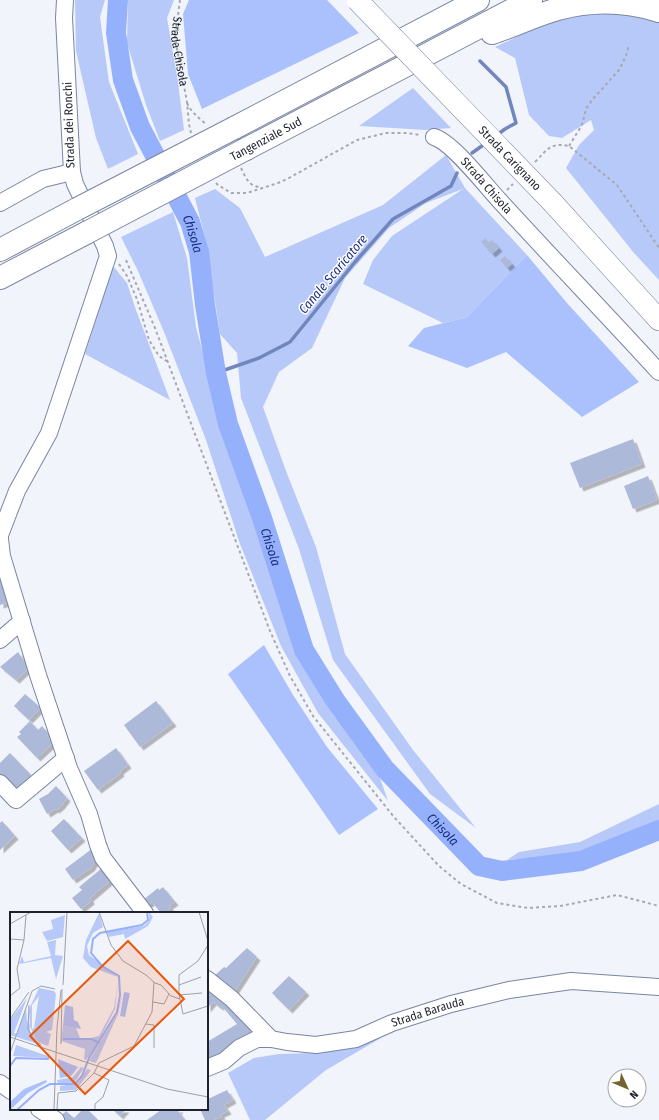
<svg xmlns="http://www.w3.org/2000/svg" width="659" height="1120" font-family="'Fira Sans Condensed',sans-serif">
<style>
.green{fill:#b7c9f9}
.forest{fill:#aac1fe}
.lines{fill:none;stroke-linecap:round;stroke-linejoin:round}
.stream{stroke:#7286be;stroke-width:3.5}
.river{stroke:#96b1fc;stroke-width:20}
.building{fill:#adb9d8;filter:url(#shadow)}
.minor-casing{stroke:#7985a2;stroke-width:18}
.major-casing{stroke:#7985a2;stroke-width:22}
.highway-casing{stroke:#7985a2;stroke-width:24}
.path{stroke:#a6a9b2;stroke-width:2;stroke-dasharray:3 3;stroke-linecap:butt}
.minor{stroke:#fff;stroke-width:16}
.major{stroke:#fff;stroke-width:21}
.highway{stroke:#fff;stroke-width:22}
.major-bridge-casing{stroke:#7985a2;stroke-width:22;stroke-linecap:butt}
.highway-bridge-casing{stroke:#7985a2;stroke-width:24;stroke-linecap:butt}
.major-bridge{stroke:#fff;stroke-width:21}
.highway-bridge{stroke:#fff;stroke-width:22}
.labels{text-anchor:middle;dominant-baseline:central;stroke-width:3;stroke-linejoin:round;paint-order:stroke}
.street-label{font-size:12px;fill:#1d222d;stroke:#fff}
.water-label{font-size:13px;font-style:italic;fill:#1b2e81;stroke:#fff}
.inset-river{fill:none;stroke:#96b1fc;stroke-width:2}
.inset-road{fill:none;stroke:#9da0a9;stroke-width:1}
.view{fill:#e8590c;fill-opacity:0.15;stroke:#e8590c;stroke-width:2}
.inset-edge{fill:none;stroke:#1d222d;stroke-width:2}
</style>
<defs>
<filter id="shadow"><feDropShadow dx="3.5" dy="3.5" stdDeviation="0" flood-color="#0004"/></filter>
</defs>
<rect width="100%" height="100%" fill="#f2f4fb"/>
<g class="green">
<path d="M75 0H105L100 17 109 82 138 154 108 169 96 138 76 51Z"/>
<path d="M128 0H174L167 18 178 82 184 130 160 141 146 105 127 43Z"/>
<path d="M618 11 659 18V280L634 253 566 168 579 145 594 130 591 120 562 138 549 136 529 115 515 58 495 47 529 31 575 13Z"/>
<path d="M413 88 451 128 426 130 359 126Z"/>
<path d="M446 155 465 188 527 255 467 317 443 323 363 284 373 260 392 236 463 189 426 203 389 228 345 278 312 348 279 372 263 407 286 471 316 547 345 654 413 750 476 828 430 794 333 660 299 549 241 398 237 353 220 334 206 242 195 198 215 189 240 208 265 257 383 205Z"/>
<path d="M173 212 187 258 196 327 225 436 262 540 292 642 328 707 379 775 388 801 318 713 281 646 240 544 206 440 164 332 138 271 121 237Z"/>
<path d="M113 266 127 283 136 310 170 400 85 354Z"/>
<path d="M659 804V826L580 854 507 860 519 852 580 842Z"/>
<path d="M381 1038 326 1070 265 1120H250L228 1073 254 1058 279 1054 314 1053 341 1050Z"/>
</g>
<g class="forest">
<path d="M189 0H327L359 33 202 109 188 74 183 14Z"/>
<path d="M527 255 567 303 639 382 582 417 506 352 467 368 408 346 424 328 467 317Z"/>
<path d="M264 645 293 695 327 747 378 809 339 835 228 674Z"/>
</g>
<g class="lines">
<g class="stream">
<path d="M480 61 506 87 516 123 505 129 497 135"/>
<path d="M472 153 486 143"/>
<path d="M216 373 259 358 290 342 355 262 393 219 451 186 457 173"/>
</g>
<path class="river" id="s1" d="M118 0 116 33 123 80 140 127 190 222 199 252 205 305 216 373 228 424 262 518 304 650 335 700 385 769 479 866 502 871 581 861 659 830"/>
</g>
<g class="building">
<path d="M485 238 489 243 492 240 499 248 492 254 481 242Z"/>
<path d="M505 256 512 264 507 268 500 260Z"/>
<path d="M633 439 642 464 580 488 570 463Z"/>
<path d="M648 476 657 500 633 509 624 486Z"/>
<path d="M3 580 10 602 0 605V581Z"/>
<path d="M18 652 29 668 16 680 0 667Z"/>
<path d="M25 694 41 708 29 720 14 706Z"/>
<path d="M156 701 173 723 140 747 124 725Z"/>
<path d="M30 721 38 730 42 726 49 734 47 736 53 743 37 758 17 737 21 734 19 732Z"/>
<path d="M116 748 128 765 120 771 121 773 98 790 84 771Z"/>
<path d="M10 753 31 775 14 792 0 777V763Z"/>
<path d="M56 786 67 798 61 806 56 810 55 809 47 814 39 799 48 794Z"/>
<path d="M64 819 82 838 68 850 51 831Z"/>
<path d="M2 821 15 836 0 850V823Z"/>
<path d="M93 848 97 858 91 868 73 880 65 869Z"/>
<path d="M102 868 111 880 90 898 91 901 81 909 72 898 82 890 79 887Z"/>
<path d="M163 887 175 902 169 906 171 908 164 913H161L152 902 147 905 143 900 158 888 159 890Z"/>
<path d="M247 948 257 957 231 997 211 979 224 967 226 968Z"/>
<path d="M289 976 306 992 289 1010 272 993Z"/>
<path d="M207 983 244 1020 252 1032 241 1039 207 1066V1042L237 1024 222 1006 220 1007 213 1002 207 1009Z"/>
<path d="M227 1090 233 1100 224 1105 228 1111 221 1114 222 1116 214 1120H205L200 1109H207V1103L209 1102 208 1099Z"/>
<path d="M83 1109H87L98 1120H63L60 1117 66 1111 74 1118Z"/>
<path d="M112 1109H126L120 1116Z"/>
<path d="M159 1109H180L178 1111 185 1120H147L161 1110Z"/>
</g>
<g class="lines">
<g class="minor-casing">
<g id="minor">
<path id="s3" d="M434 137C452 142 485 185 499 200 552 258 606 314 659 372"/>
<path d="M0 203 43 179 72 172"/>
<path d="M0 535 17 491 49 433 108 256 105 246 75 184 72 172 64 18 65 0"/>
<path d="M0 539 2 556 38 675 69 768 89 814 98 845 103 858 145 913"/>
<path d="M0 640 22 621"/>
<path d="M0 783 16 800 66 758"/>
<path d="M207 979 232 999 271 1039"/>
<path id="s4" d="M207 1068 224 1061 239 1048 257 1039H271L287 1042 316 1045 356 1039 392 1023 451 1004 509 990 571 981 659 987"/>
<path d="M0 1083 11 1091"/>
<path d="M39 1109 56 1120"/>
</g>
</g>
<g class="major-casing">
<path id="major" d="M553 203 659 320"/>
</g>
<g class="highway-casing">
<g id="highway">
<path d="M492 33C514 26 536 15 558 9 591 0 627 1 659 11"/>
<path d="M234 128 478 0"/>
<path d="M246 149 531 0"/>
<path d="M0 250 77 209"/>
<path d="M0 278 88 232"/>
</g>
</g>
<g class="path">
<path id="s2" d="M180 0 175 38 187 102 189 124 191 133"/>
<path d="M187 103C191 112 199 118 207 125"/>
<path d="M569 146 582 125 586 109 592 100 619 70 626 56 629 45"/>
<path d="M535 162C547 150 550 142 569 146L617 185 659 248"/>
<path d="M241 168C246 178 249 187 261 187"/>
<path d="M216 183 218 185 231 193H247L278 183 289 178 357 140 386 133H406L421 135"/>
<path d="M507 190 513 184"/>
<path d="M126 260 155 328 193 429 270 631 290 676 313 716 394 817 439 866 461 884 497 903 528 908 560 906 617 895 659 906"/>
<path d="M119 264 127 276 137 299 149 340 159 356 168 362"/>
</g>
<use href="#minor" class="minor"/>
<use href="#major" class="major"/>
<use href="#highway" class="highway"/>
<g class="major-bridge-casing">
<g id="major-bridge">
<path id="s5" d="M357 0 553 203"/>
</g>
</g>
<g class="highway-bridge-casing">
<g id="highway-bridge">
<path d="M77 209 234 128"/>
<path d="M88 232 246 149"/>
</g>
</g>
<use href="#major-bridge" class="major-bridge"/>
<use href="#highway-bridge" class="highway-bridge"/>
</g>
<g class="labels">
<g class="street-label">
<text stroke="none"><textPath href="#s2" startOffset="52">Strada Chisola</textPath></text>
<text transform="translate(69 125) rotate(-92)">Strada dei Ronchi</text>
<text transform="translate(266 139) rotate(-28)">Tangenziale Sud</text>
<text stroke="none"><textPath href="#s5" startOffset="220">Strada Carignano</textPath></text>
<text stroke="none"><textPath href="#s3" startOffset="72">Strada Chisola</textPath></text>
<text stroke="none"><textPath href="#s4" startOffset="235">Strada Barauda</textPath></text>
</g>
<g class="water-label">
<text stroke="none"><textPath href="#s1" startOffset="250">Chisola</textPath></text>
<text transform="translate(333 274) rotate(-50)">Canale Scaricatore</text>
<text stroke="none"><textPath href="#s1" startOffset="574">Chisola</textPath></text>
<text stroke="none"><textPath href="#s1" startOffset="910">Chisola</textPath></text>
</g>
</g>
<g transform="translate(10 912)">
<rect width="198" height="198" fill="#f2f4fb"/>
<path d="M139 0 143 5 138 14 115 27 114 22 99 25 97 20 134 14 139 9ZM89 1 93 15 83 21 77 34 79 43 108 65 81 55 73 46 76 28ZM55 3 53 25 37 29 32 20 43 17 41 8ZM46 28 45 43 53 44 46 67 41 46 9 52 12 44 14 50 41 44 37 30ZM108 70 105 97 86 134 76 148 74 147 75 137 51 129 53 114 66 116 70 126H55L57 127 71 128 89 124 104 96ZM29 76 44 79 46 82 42 118 36 120 41 122 38 134 28 130 20 119 19 97ZM29 84 24 116 22 117V93ZM113 80 108 102 86 151 79 149 107 102ZM17 86 4 121 7 122 16 96 17 108 28 132 0 123V108ZM6 133 38 144V146L3 144ZM71 155 74 156 64 171 48 172 47 168 63 165ZM77 157 81 158 79 161 66 178 50 179V174L68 171Z" fill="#b7c9f9" fill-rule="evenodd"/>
<path d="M114 80 120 81 115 105 110 104ZM55 93 63 95 64 108 68 110 71 117 53 114ZM48 147 68 155 61 164 50 166ZM36 168 37 170 18 181 0 198V190L14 177Z" fill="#aac1fe"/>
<path class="inset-river" d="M53 127H81L90 131M0 154 6 146 38 147 39 145M7 198 29 178 40 172H65L72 164 79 146 107 100 110 83 109 64 92 54 81 41 83 27 90 21 132 13 138 8 137 0"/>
<path class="inset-road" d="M89 0 101 33 113 49 136 63 145 71 151 73 161 84 170 87M189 0 198 29M0 12 21 0M0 27 14 28 16 3M198 33 188 49 169 63V82L173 102 198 94M53 73 57 0M169 73 191 65M169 83 192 81M0 84 10 76 7 57 14 28M143 90 154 92 159 82M19 93 18 117 23 127 31 133M0 107 19 80M136 112 144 113V136M0 125 157 177 198 185M51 132 52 77M0 141 22 79 31 74 45 77M84 161 99 168 93 185 85 192V198M44 198 47 116 51 78M47 198 48 181 66 179 84 161 89 151 124 134 142 100 144 70"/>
<path class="view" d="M118 29 174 87 75 182 20 124Z"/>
<rect width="198" height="198" class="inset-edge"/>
</g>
<g transform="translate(627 1088) rotate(134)"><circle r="19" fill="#ffffff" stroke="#a5a7ab"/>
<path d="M0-3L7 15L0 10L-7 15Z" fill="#766331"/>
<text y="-6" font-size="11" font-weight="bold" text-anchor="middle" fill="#1d222d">N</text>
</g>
</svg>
